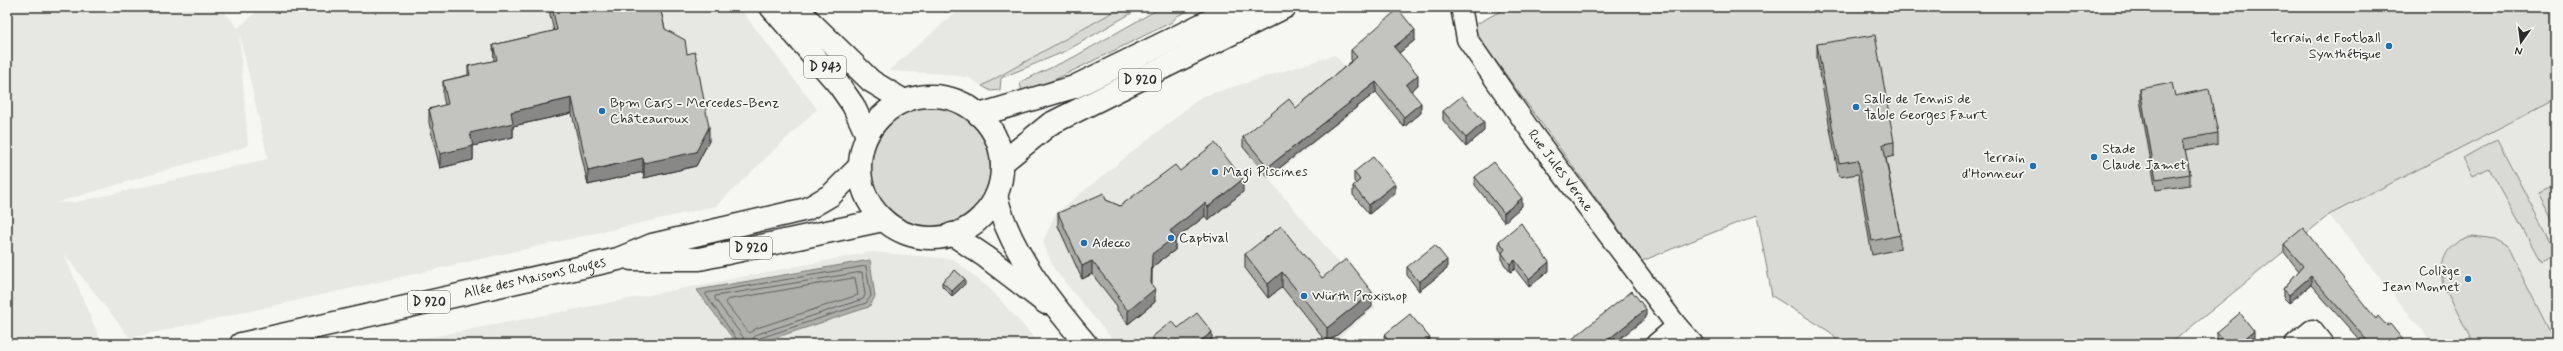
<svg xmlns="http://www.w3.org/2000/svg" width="2563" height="351" font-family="Mynerve,sans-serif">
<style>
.built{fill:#e7e7e3;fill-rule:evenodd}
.green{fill:#d9d9d5;stroke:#828280}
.water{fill:#aeaeab;stroke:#7a7a78}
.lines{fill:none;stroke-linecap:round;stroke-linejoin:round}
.shore{stroke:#5f5f5e;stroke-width:1}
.minor-casing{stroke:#2b2b2b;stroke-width:23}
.major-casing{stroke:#2b2b2b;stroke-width:25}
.minor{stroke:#f6f6f2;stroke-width:20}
.major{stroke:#f6f6f2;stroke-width:22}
.wall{fill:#a8a8a5;stroke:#2b2b2b}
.shaded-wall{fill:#888886;stroke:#2b2b2b}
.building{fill:#c3c3c0;stroke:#2b2b2b}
.poi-dot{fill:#1f6fb2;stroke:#f6f6f2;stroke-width:1.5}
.labels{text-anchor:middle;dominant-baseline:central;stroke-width:3.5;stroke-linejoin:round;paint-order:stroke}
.shield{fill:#f6f6f2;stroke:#686867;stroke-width:1}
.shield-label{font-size:13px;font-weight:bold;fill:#2b2b2b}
.poi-label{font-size:14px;fill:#2b2b2b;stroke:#f6f6f2;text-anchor:start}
.street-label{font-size:14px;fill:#2b2b2b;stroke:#f6f6f2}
</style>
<rect width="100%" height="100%" fill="#f6f6f2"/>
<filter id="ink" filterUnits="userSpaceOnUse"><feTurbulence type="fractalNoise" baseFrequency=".025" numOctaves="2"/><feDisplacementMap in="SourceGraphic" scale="8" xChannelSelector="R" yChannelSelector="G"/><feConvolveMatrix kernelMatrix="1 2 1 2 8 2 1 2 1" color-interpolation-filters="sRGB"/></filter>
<g filter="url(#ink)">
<g class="built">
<path d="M7 7H220L238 28 262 7H739L817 109 716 206 130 338 64 254 102 344H7ZM239 32 268 159 77 202 55 203 248 146Z"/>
<path d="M962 7H1122L982 86 969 78 946 74 888 71Z"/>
<path d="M1335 55 1371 97 1269 179 1376 307 1331 344H1116L1054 269 1043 242 1055 214 1201 97Z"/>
<path d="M2556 99V344H2433L2329 215Z"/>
<path d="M871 252 953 259 990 289 1040 344H395Z"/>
</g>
<g class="green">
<path d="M1122 7H1142L1066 51 1001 78 1000 90 991 91 982 86Z"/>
<path d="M1162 7H1197L1177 16 1172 22 1058 78 1022 93 1020 82 1074 57Z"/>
<path d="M1508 7H2556V99L2329 215 2170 344H1840L1830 332 1772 296 1757 215 1642 261 1471 27Z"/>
<circle cx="931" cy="167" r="71"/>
<path d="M2497 139 2556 253 2541 262 2489 168 2473 176 2463 158Z"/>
<path d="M2556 184V227L2539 192Z"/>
<path d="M2473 236 2495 239 2507 246 2556 344H2474L2443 285C2438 260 2448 241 2473 236Z"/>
</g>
<path class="water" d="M870 260 875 297 869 307 756 344H737L697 290Z"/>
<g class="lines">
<g class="shore">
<path d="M855 278 858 295 757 328 749 333 725 302 727 300Z"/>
<path d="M740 344 706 295V293L866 266 871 296 866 303 760 338 757 344"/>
<path d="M745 344 743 337 715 299V296L862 272 865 295 863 299 758 334 753 338 752 344"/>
</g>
<g class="minor-casing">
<g id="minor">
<path id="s1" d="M1461 7 1467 39 1532 133 1677 326 1693 344"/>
<path d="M1656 344 1677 326"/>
<path d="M2295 344 2312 330 2323 344"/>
</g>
</g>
<g class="major-casing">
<g id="major">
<path d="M771 7 839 85 853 105 867 135"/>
<path d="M795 7 871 81 904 101"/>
<circle cx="931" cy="167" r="71"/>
<path d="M979 115 1074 87 1238 7"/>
<path d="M1002 163 1050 124 1285 7"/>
<path d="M996 196C1010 252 1049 300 1086 344"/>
<path d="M952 234 986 257 1046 303"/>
<path d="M631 259H699L883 220"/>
<path id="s2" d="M241 344 618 259 652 245 807 209 831 195 859 167"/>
</g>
</g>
<use href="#minor" class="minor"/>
<use href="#major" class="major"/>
</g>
<g class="wall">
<path d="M550 7H660L665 29 687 54 709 141 696 166 644 178 643 172 588 185 572 113 513 126V137L473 146V160L440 168 429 123V109L445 105 443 96V81L468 75V66L494 61 493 45 554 31 550 15Z"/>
<path d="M940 7H951L945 12Z"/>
<path d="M1415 40 1399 53 1418 85 1411 91 1421 113 1404 127 1376 92 1268 177 1243 147V137L1296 108 1352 61 1351 60V50Z"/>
<path d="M1817 44 1894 142V156L1886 158 1900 235V249L1872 255 1858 174 1839 177 1817 58Z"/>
<path d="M2140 89 2175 96 2218 133V144L2185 150 2190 174V185L2156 190 2140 100Z"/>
<path d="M1443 111 1484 131 1466 147 1443 120Z"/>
<path d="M1180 171 1243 192 1208 220 1205 216 1175 240V250L1152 267V285L1155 302 1128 324 1117 310V306L1092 274 1082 279 1058 226V213L1106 200 1120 206Z"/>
<path d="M1354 172 1395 193 1369 214 1353 195V186L1356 184 1354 181Z"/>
<path d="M1475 177 1522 206 1504 222 1475 185Z"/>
<path d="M1499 241 1549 271 1529 287 1515 269 1510 272 1502 261V253L1499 249Z"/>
<path d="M2284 244 2376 319 2403 344H2363L2311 285 2289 303 2283 297V289L2299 271 2284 252Z"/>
<path d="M1245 254 1322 278 1372 307 1327 343 1282 287 1268 298 1245 268Z"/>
<path d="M1407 267 1447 269 1419 291 1407 275Z"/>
<path d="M942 282 965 284 952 296 942 286Z"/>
<path d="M1178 328 1212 344H1152V337Z"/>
<path d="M2217 332 2254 340 2248 344H2215L2217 342Z"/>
<path d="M1384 335 1430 344H1385Z"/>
</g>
<g class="shaded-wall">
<path d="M945 7H951L945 12Z"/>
<path d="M1415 30V40L1394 57V47Z"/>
<path d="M1418 75V85L1406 96V85Z"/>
<path d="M1376 82V92L1268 177V167Z"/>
<path d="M572 98V113L513 126V137L473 146V160L440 168V154L470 133 511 112Z"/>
<path d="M1421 103V113L1404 127V117Z"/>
<path d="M1484 122V131L1466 147V138Z"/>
<path d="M709 127V141L696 166 644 178V163Z"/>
<path d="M643 158V172L588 185V171Z"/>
<path d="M1243 179V192L1208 220V207Z"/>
<path d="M1395 184V193L1369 214V205Z"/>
<path d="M1522 198V206L1504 222V213Z"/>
<path d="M1205 203V216L1175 240V250L1152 267 1151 292 1155 289V302L1128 324V311L1152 254 1170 231Z"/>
<path d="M1447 260V269L1419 291V282Z"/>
<path d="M1515 260V269L1510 272V264Z"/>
<path d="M1092 261V274L1082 279V266Z"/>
<path d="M1549 262V271L1529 287V279Z"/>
<path d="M1282 272V287L1268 298V284Z"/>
<path d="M2311 276V285L2289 303V295Z"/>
<path d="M965 279V284L952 296V291Z"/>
<path d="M1372 292V307L1327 343V328Z"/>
<path d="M1646 309V318L1613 344H1604V343Z"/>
<path d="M2254 331V340L2248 344H2238Z"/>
<path d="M1212 332V344H1197Z"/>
<path d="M1430 338V344H1422Z"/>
<path d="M2403 340V344H2398Z"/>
</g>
<g class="building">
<path d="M552 7H660L665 29 685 40 687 54 695 52 709 127 696 152 644 163 643 158 588 171 572 98 511 112 513 123 470 133 473 146 440 154 429 109 448 104 443 81 470 75 468 66 497 60 493 45 557 30Z"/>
<path d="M1398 9 1415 30 1394 47 1418 75 1406 85 1421 103 1404 117 1376 82 1268 167 1243 137 1289 99 1296 108 1334 76 1357 57 1351 50Z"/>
<path d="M1875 35 1894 142 1883 144 1900 235 1872 241 1858 160 1839 163 1817 44Z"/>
<path d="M2172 83 2175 96 2209 89 2218 133 2183 139 2190 174 2156 179 2140 89Z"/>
<path d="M1462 96 1484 122 1466 138 1443 111Z"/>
<path d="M1215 143 1243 179 1208 207 1205 203 1170 231 1175 237 1152 254 1151 284 1155 289 1128 311 1117 297 1119 296 1092 261 1082 266 1058 213 1104 193 1106 200 1120 206 1175 165 1180 171Z"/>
<path d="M1373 157 1395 184 1369 205 1353 186 1360 180 1354 172Z"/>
<path d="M1494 162 1522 198 1504 213 1475 177Z"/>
<path d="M1521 223 1549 262 1529 279 1515 260 1510 264 1502 253 1505 249 1499 241Z"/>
<path d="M1281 226 1322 278 1346 259 1372 292 1327 328 1282 272 1268 284 1245 254Z"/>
<path d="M2303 228 2376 319 2378 316 2387 326 2390 324 2403 340 2398 344H2370L2311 276 2289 295 2283 289 2303 266 2284 244Z"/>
<path d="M1435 245 1447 260 1419 282 1407 267Z"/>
<path d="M955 270 965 279 952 291 942 282Z"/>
<path d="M1632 291 1646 309 1604 343V344H1566Z"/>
<path d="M1197 313 1212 332 1197 344H1157L1152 337 1172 321 1178 328Z"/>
<path d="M2240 313 2254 331 2238 344H2215L2222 338 2217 332Z"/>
<path d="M1410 314 1430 338 1422 344H1391L1384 335Z"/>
</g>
</g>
<g class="poi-dot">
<circle cx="2389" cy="46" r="4"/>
<circle cx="1856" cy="107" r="4"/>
<circle cx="602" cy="111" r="4"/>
<circle cx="2094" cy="157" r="4"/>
<circle cx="2033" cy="166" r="4"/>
<circle cx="1215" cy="172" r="4"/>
<circle cx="1171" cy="238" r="4"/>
<circle cx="1084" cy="243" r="4"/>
<circle cx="2468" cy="279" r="4"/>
<circle cx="1304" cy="296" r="4"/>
</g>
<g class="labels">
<g class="shield">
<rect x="804" y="56" width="42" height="22" rx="3"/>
<rect x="1119" y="69" width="42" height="22" rx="3"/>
<rect x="730" y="237" width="42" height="22" rx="3"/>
<rect x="408" y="291" width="42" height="22" rx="3"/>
</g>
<g class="shield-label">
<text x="825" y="67">D 943</text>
<text x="1140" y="80">D 920</text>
<text x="751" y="248">D 920</text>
<text x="429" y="302">D 920</text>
</g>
<g class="poi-label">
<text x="2381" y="38" text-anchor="end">Terrain de Football<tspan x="2381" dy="16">Synthétique</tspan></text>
<text x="1864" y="99">Salle de Tennis de<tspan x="1864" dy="16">Table Georges Faurt</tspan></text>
<text x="610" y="103">Bpm Cars - Mercedes-Benz<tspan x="610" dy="16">Châteauroux</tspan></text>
<text x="2102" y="149">Stade<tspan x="2102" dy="16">Claude Jamet</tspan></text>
<text x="2025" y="158" text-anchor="end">Terrain<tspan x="2025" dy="16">d'Honneur</tspan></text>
<text x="1223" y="172">Magi Piscines</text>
<text x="1179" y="238">Captival</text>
<text x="1092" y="243">Adecco</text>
<text x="2460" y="271" text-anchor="end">Collège<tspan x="2460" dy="16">Jean Monnet</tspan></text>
<text x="1312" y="296">Würth Proxishop</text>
</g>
<g class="street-label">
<text stroke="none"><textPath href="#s1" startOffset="194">Rue Jules Verne</textPath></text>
<text stroke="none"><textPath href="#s2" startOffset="301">Allée des Maisons Rouges</textPath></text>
</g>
</g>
<rect width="2563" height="351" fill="none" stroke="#f6f6f2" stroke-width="24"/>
<rect x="12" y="12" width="2539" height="327" fill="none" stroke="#2b2b2b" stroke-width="1.5" filter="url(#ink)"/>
<g transform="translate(2521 42) rotate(194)" stroke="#f6f6f2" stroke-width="3" paint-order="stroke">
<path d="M0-3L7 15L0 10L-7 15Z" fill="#2b2b2b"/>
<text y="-6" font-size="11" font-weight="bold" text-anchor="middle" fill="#2b2b2b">N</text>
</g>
</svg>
